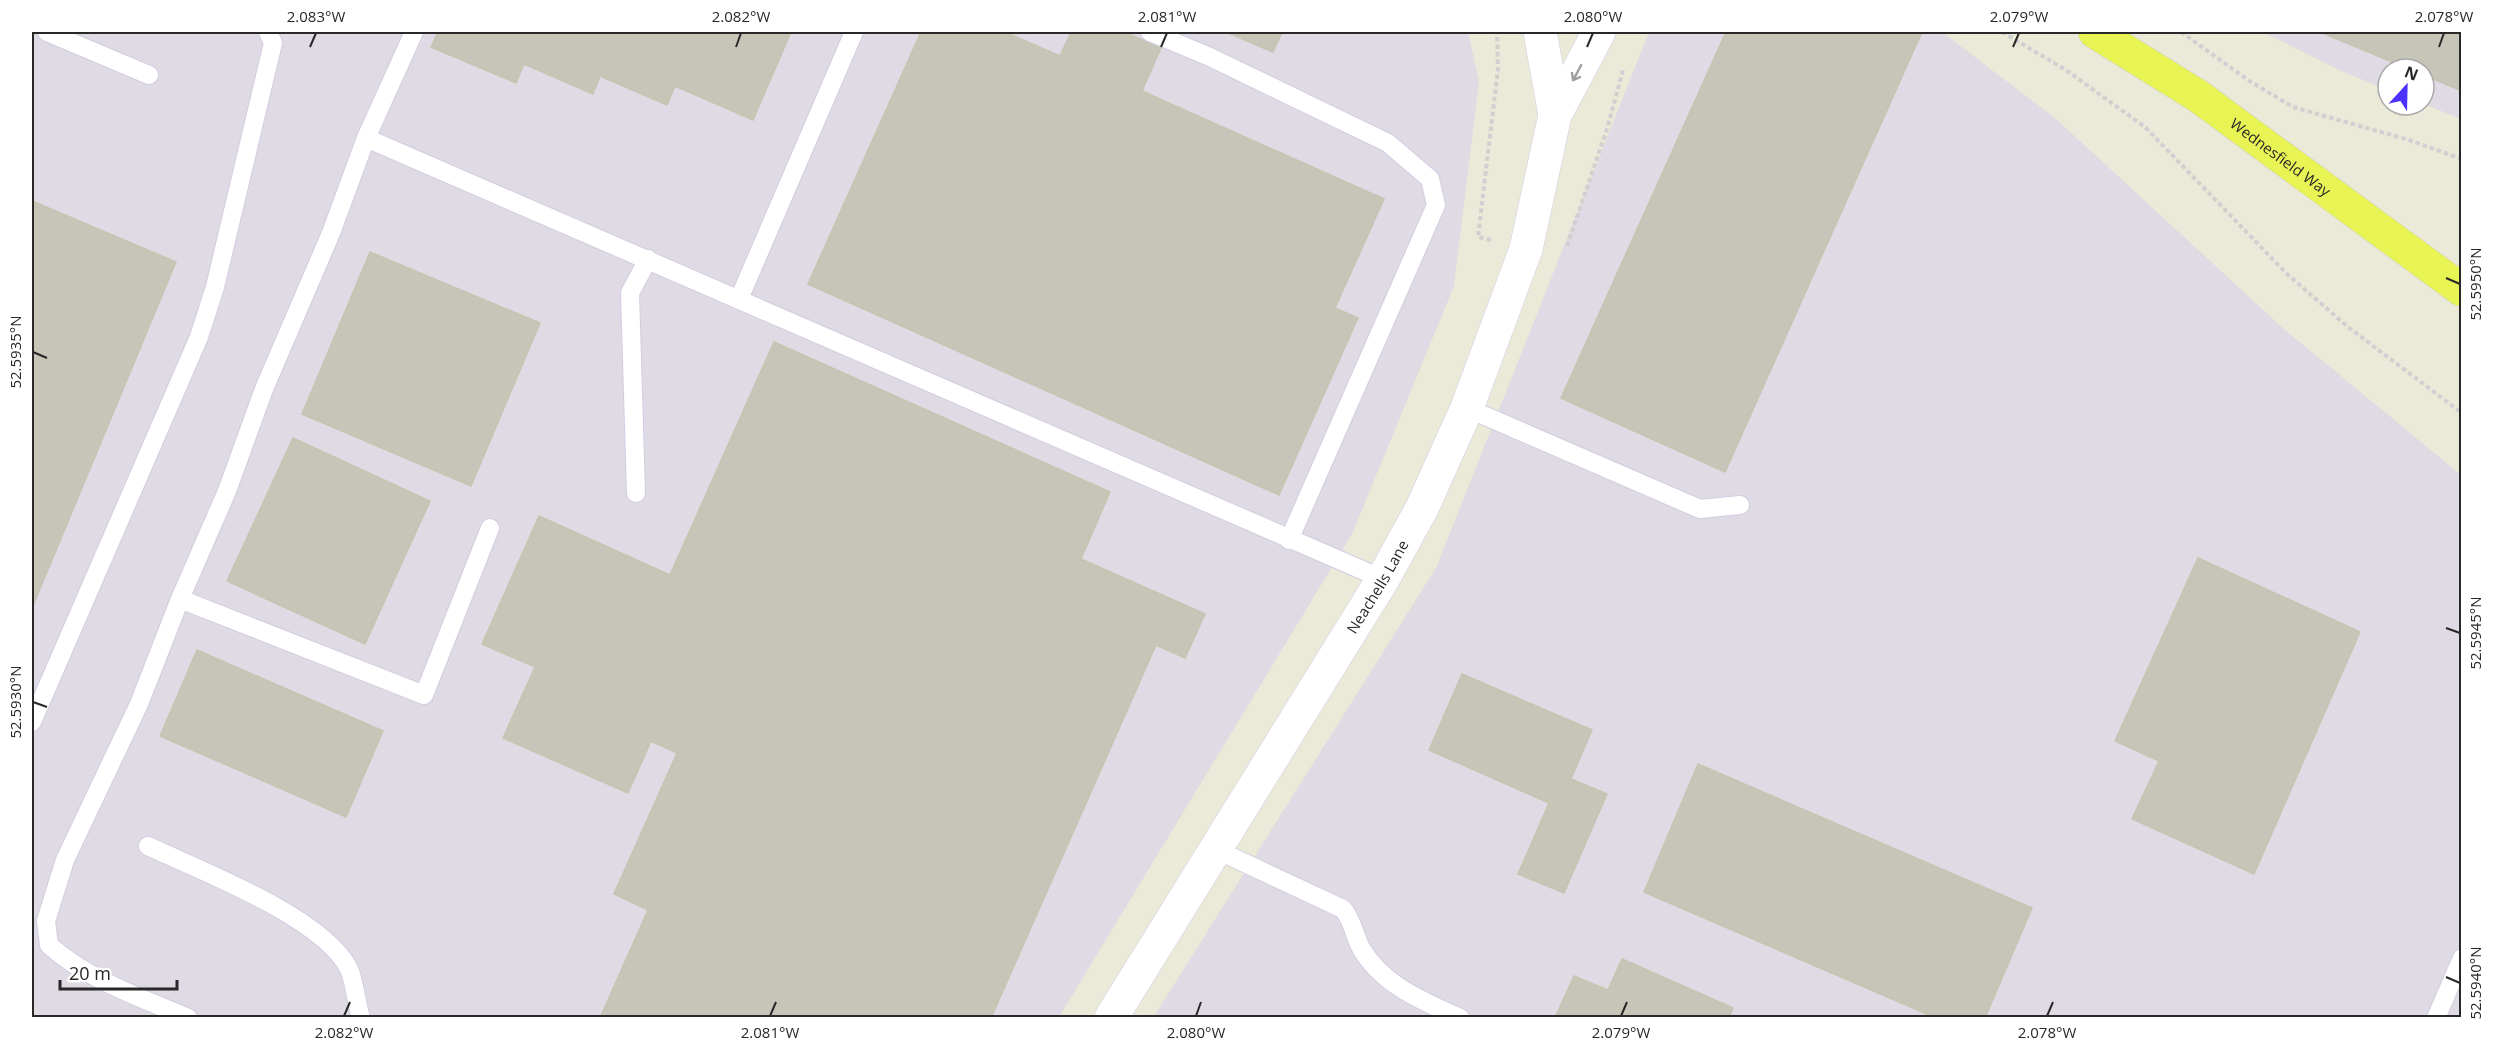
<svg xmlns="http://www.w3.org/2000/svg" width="2493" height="1049" font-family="'Open Sans',sans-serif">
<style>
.industrial{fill:#dfdae3}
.building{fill:#c6c5b8;stroke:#c6c5b2;stroke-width:1.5}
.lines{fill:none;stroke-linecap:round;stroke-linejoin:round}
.service-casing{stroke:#d0cee2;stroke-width:20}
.tertiary-casing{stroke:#d0cee2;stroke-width:34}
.primary-casing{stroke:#d0d0d0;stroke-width:34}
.path{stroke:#d0d0d0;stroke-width:4;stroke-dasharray:4.5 3;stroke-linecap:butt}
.service{stroke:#fff;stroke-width:18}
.tertiary{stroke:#fff;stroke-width:33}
.primary{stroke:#e8f454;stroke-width:33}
.oneway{stroke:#9e9e9e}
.ticks{fill:none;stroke:#282828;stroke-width:2}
.labels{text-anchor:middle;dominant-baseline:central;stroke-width:6;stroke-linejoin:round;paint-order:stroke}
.street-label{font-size:15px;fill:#282828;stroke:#fff}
.neatline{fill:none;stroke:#282828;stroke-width:2}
.ticks-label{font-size:15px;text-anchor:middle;fill:#282828}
</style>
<rect width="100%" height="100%" fill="#ebe9d8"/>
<g class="industrial">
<path d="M32 32H1468L1479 81 1454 286 1352 534 1059 1017 32 1018Z"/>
<path d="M1649 32H1942L2055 118 2285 330 2461 475V1017L1153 1018 1436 568Z"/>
<path d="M2263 32H2461V119L2424 104V69H2388V90L2339 70Z"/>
</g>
<g class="building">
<path d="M438 32H791L753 120 675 86 667 105 600 76 593 94 524 64 516 83 431 47Z"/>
<path d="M921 32H1005L1060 56 1071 32H1124L1161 48 1142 91 1384 199 1335 308 1358 318 1279 495 808 284Z"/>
<path d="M1226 32H1282L1273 52Z"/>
<path d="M1726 32H1922L1725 472 1561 398Z"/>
<path d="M2320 32H2462V91L2424 75V69H2409Z"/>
<path d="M32 201 176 262 32 608Z"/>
<path d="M370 252 540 323 471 486 302 414Z"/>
<path d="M774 342 1110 492 1081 559 1205 614 1185 658 1156 645 991 1018H600L648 910 614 894 677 753 651 741 628 793 503 738 535 667 482 644 539 516 670 575Z"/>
<path d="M293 438 430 501 365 644 227 581Z"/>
<path d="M2198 558 2360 632 2254 874 2132 819 2159 761 2115 741Z"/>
<path d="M197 650 383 731 346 817 160 736Z"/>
<path d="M1462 674 1592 730 1571 779 1607 794 1564 893 1518 874 1549 803 1429 750Z"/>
<path d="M1698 764 2032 908 1985 1018H1936L1644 892Z"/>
<path d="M1622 959 1733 1008 1729 1018H1555L1574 976 1608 990Z"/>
</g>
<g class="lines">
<g class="service-casing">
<g id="service">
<path d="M47 32 149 75"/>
<path d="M414 32 366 138 1383 579"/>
<path d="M1150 32 1210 57 1388 143 1430 179 1436 205 1289 540"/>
<path d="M739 299 854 32"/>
<path d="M1467 408 1700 509 1740 505"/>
<path d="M636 493 630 293 648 259"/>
<path d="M180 599 424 695 490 528"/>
<path d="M32 722 199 337 215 287 273 43 268 32"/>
<path d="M148 846C201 871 323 917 349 969 355 983 356 1002 361 1018"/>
<path d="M1217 850 1343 909C1353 921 1354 935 1361 948 1382 985 1423 1001 1460 1018"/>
<path d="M188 1018C140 997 88 980 49 945L46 921 65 860 139 704 180 599 227 491 264 389 331 233 366 138"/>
<path d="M2436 1018 2462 958"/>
</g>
</g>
<g class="tertiary-casing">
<g id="tertiary">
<path d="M1540 32 1555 115"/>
<path id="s1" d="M1111 1018 1383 579 1422 508 1467 408 1526 249 1555 115 1599 32"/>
</g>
</g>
<g class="primary-casing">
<g id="primary">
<path id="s2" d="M2095 32 2198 96 2462 290"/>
</g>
</g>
<g class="path">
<path d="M2002 32 2066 70 2145 127 2287 274 2348 327 2462 413"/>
<path d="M2181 32 2251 82 2293 107 2409 140 2462 159"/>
<path d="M1491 240 1478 237 1498 69 1497 32"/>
<path d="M1567 246 1608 126 1623 70"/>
</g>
<use href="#service" class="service"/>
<use href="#tertiary" class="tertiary"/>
<use href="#primary" class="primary"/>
</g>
<defs><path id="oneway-shaft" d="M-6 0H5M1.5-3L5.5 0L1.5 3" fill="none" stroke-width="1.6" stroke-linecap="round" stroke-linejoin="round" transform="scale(1.5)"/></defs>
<use class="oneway" href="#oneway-shaft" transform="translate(1577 73) rotate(118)"/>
<path class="ticks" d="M310 47 316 33M736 47 741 33M1161 47 1167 33M1587 47 1593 33M2013 47 2019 33M2439 47 2444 33M2446 278 2460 284M33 352 47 358M2446 628 2460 633M33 702 47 707M2446 977 2460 983M344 1016 350 1002M770 1016 776 1002M1196 1016 1201 1002M1621 1016 1627 1002M2047 1016 2053 1002"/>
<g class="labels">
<g class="street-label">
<text stroke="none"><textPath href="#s2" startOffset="224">Wednesfield Way</textPath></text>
<text stroke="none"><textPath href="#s1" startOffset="507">Neachells Lane</textPath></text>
</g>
</g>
<rect width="2493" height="1049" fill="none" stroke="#ffffff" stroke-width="66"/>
<g transform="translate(2406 87) rotate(22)"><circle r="28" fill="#ffffff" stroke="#a9a9a9" stroke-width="1.5"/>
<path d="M0-4.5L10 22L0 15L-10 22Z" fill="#4b32ff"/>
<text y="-9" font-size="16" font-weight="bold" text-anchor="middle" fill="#282828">N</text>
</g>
<path d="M60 980v9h117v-9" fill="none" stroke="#282828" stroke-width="3"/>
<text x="69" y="980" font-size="18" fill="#282828" stroke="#ffffff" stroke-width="4.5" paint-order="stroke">20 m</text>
<rect x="33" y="33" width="2427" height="983" class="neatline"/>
<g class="ticks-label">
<text x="316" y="22">2.083°W</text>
<text x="741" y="22">2.082°W</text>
<text x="1167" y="22">2.081°W</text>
<text x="1593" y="22">2.080°W</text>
<text x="2019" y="22">2.079°W</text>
<text x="2444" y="22">2.078°W</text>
<text transform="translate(2476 284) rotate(-90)" y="5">52.5950°N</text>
<text transform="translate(16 352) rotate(-90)" y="5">52.5935°N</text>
<text transform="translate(2476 633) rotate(-90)" y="5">52.5945°N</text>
<text transform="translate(16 702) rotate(-90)" y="5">52.5930°N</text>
<text transform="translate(2476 983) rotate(-90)" y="5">52.5940°N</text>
<text x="344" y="1038">2.082°W</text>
<text x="770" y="1038">2.081°W</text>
<text x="1196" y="1038">2.080°W</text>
<text x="1621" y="1038">2.079°W</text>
<text x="2047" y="1038">2.078°W</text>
</g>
</svg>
